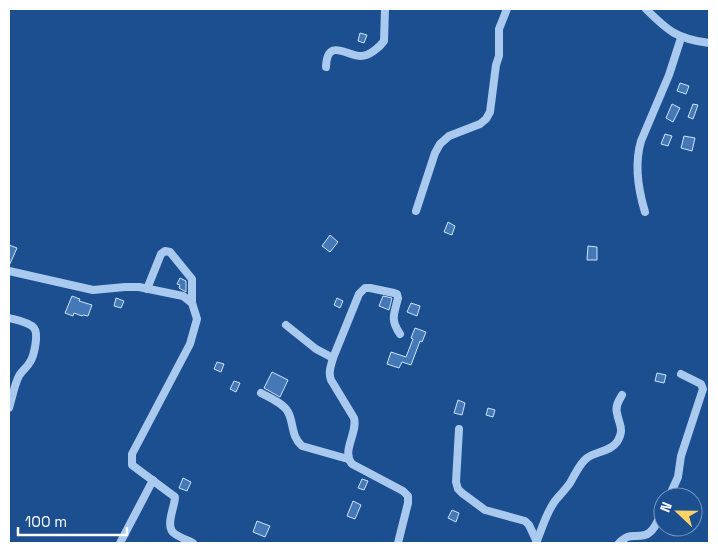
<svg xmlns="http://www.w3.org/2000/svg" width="718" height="552" font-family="'Space Grotesk',sans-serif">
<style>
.building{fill:#4478b7;stroke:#cfe3fa}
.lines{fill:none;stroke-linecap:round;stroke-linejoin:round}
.minor{stroke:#a9c9ee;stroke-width:8}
</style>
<rect width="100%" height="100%" fill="#1b4f8f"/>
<g class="building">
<path d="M360 33 367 35 364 43 358 41Z"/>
<path d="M680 83 689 86 686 94 677 91Z"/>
<path d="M672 104 680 108 673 122 666 118Z"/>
<path d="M693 104 698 105 693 119 688 117Z"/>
<path d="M665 134 672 136 668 146 661 144Z"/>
<path d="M684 136 695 138 692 151 681 148Z"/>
<path d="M448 222 455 226 452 235 444 232Z"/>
<path d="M330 235 338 242 330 252 322 246Z"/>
<path d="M9 245 17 248 9 266Z"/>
<path d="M588 246 597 247V260H587Z"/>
<path d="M180 278 186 281V292L179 288 180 285 177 284Z"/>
<path d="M72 296 80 299 79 301 92 305 88 316 83 315 82 316 74 313 73 316 65 313Z"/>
<path d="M383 296 392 298 389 310 379 306Z"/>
<path d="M116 298 124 301 121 308 114 306Z"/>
<path d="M337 298 343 301 340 308 334 305Z"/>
<path d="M411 303 420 306 417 316 407 312Z"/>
<path d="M415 328 426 332 422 342 420 341 411 365 402 362 399 368 387 364 391 352 406 357 413 339 411 338Z"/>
<path d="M217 362 224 364 221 372 214 369Z"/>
<path d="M272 372 288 380 280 397 264 388Z"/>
<path d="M657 373 666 375 664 383 655 381Z"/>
<path d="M234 381 240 383 236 392 230 389Z"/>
<path d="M458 400 465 403 462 415 454 413Z"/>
<path d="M488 408 495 410 493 417 486 415Z"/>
<path d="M183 478 191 482 187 491 179 488Z"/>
<path d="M362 479 368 481 364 490 358 488Z"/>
<path d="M353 501 361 505 355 519 347 516Z"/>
<path d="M452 510 459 513 456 522 448 518Z"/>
<path d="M257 521 270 526 265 537 253 532Z"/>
</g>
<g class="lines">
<g class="minor">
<path d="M646 9C668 31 677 39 709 43"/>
<path d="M326 67C327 37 347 56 361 56 369 56 380 47 384 41L385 9"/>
<path d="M416 211 435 153 440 144 449 136 480 124 486 119 490 112 496 65 499 56V29L507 9"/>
<path d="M645 212C638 189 634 165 641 141L669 75 681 38"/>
<path d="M9 271 93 290 125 287H139L183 296 192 303 197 319 190 344 132 454V465L175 497C175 507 164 527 175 534 181 538 187 540 193 543"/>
<path d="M147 289 161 254 165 251 170 252 192 279V303"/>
<path d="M9 318C16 320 29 322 34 328 39 334 34 356 30 362 27 368 21 371 18 378 14 387 12 398 9 408"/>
<path d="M286 325 316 349 333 358"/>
<path d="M261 393C270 398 283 403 288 412 294 423 291 437 302 446L348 459"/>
<path d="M459 429 456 482 458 489 462 493 485 510 525 521 529 525 537 542"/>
<path d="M669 497 678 477 681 456 703 389 701 384 681 374"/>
<path d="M120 543 153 480"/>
<path d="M398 543 408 503V496L403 491 352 464C341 451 358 433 354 418L331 380C328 372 331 366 333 358L359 294 365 288H370L394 293 397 294 398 298C394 315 390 319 400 334"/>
<path d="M536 543C542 529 546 513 555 501 560 495 565 490 570 483 575 475 579 464 587 458 596 451 610 452 617 442 625 429 619 425 617 413 615 406 619 400 622 395"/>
<path d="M619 543C631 532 632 538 645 535 655 532 659 517 663 509"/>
</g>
</g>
<rect width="718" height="552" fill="none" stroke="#ffffff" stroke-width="20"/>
<g transform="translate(678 512) rotate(292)"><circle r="24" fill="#1b4f8f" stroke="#7695bc"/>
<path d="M0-4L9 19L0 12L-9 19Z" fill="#ffd166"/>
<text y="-8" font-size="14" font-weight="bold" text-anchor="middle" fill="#ffffff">N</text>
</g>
<path d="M18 527v8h109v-8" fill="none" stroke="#ffffff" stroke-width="2.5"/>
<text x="25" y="527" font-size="15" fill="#ffffff" stroke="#1b4f8f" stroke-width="4" paint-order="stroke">100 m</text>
</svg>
